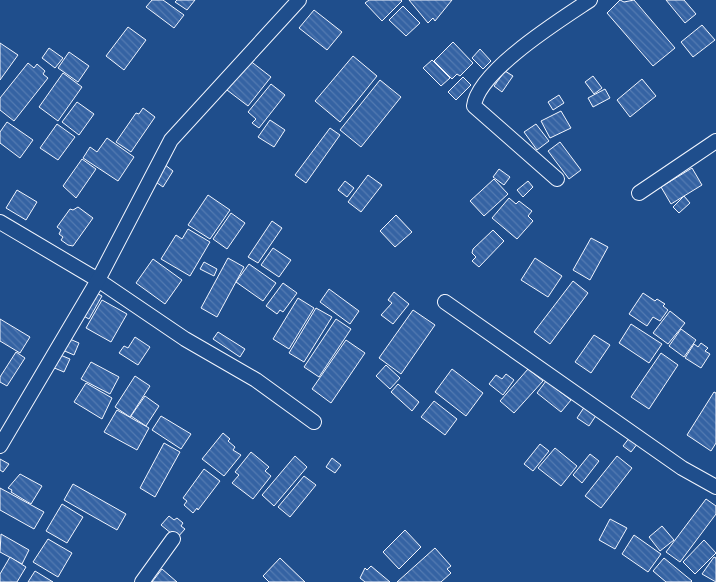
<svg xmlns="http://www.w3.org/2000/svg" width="716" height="582" font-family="Mulish,sans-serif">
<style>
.building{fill:url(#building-back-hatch);stroke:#f2f6ff}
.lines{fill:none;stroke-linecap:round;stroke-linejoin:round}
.minor-casing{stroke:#f2f6ff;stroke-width:16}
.minor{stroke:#1f4e8c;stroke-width:14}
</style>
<defs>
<pattern id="building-back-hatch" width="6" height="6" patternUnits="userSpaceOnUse" patternTransform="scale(1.25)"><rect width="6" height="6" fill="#3563a3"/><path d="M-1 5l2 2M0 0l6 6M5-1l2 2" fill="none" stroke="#537ab1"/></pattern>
</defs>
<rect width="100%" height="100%" fill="#1f4e8c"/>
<g class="building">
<path d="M152 0H163L184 15 174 28 146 7Z"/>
<path d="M177 0H195L187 10 175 2Z"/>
<path d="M369 0H401L402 1 382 21 365 3Z"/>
<path d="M409 0H452L435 21 433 18 428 23Z"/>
<path d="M620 0 624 2 634 0 675 48 653 66 607 13Z"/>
<path d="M666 0H684L696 14 685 23Z"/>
<path d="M403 6 420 23 406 36 389 20Z"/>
<path d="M314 10 342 32 327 50 299 28Z"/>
<path d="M702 25 715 40 693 57 681 42Z"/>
<path d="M128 27 146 40 124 70 106 56Z"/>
<path d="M453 42 473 63 460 76 457 74 452 79 434 61Z"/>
<path d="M0 43 18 55 0 80Z"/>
<path d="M49 48 63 58 55 68 42 58Z"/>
<path d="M480 49 491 61 483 69 472 58Z"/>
<path d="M69 52 89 66 78 82 58 68Z"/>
<path d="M353 56 377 76 340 122 315 101Z"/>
<path d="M249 60 271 77 248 106 227 90Z"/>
<path d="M432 60 450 78 441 86 423 68Z"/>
<path d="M28 63 34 68 37 64 45 71 43 74 48 78 14 121 0 110V98Z"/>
<path d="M505 71 513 76 502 92 494 86Z"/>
<path d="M63 73 82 87 58 121 39 107Z"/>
<path d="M593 76 602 88 594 94 585 82Z"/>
<path d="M463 77 471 85 456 100 448 92Z"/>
<path d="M642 79 656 96 630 117 617 100Z"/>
<path d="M380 80 401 97 361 147 340 130Z"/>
<path d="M271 84 285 95 259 128 252 123 256 119 248 112Z"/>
<path d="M605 89 610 98 593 107 588 98Z"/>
<path d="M559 95 564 103 553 110 548 102Z"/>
<path d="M77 102 94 114 79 135 62 122Z"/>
<path d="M143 108 155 117 131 152 116 142 136 113 139 114Z"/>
<path d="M561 111 571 128 550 138 541 121Z"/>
<path d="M270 120 285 130 274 147 258 137Z"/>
<path d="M7 122 33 140 20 158 0 143V132Z"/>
<path d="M57 124 75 137 58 160 40 148Z"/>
<path d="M536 124 549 141 537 150 524 132Z"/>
<path d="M330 128 340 135 306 183 295 175Z"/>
<path d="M107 138 134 157 118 181 83 158 90 147 97 152Z"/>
<path d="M560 142 581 170 569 179 548 151Z"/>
<path d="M82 159 96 169 76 198 63 186Z"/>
<path d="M164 164 173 171 163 187 153 180Z"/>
<path d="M692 168 702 185 671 204 661 187Z"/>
<path d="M499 169 510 177 504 185 493 177Z"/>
<path d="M368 175 382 185 361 212 348 202Z"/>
<path d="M494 179 508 194 484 216 470 201Z"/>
<path d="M345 181 354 188 347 197 338 190Z"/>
<path d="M528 181 533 187 523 197 517 190Z"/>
<path d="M17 190 37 202 26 220 6 208Z"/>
<path d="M208 195 230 210 210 239 188 225Z"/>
<path d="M684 196 690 203 679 213 673 207Z"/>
<path d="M509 198 516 204 519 201 532 211 528 216 533 221 517 239 492 218Z"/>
<path d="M78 207 93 218 73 246 68 245 61 240 63 237 59 234 61 230 57 227 70 209 73 210Z"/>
<path d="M231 213 245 223 227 249 213 239Z"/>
<path d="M396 215 412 232 395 247 380 231Z"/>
<path d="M272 221 282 228 258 263 248 257Z"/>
<path d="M188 229 210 242 190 276 161 259 176 235 182 239Z"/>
<path d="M493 230 504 241 479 267 472 261 476 257 472 253 473 249Z"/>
<path d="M591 238 608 247 590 280 573 270Z"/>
<path d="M273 248 291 260 279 277 261 265Z"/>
<path d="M228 258 244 267 217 317 201 308Z"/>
<path d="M535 258 562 276 548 297 521 280Z"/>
<path d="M153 259 182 280 165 304 136 283Z"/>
<path d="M204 262 217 269 214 276 200 269Z"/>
<path d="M249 264 276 283 263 301 236 282Z"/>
<path d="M573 281 588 293 550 344 534 332Z"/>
<path d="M283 283 297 293 283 312 280 310 277 314 266 306Z"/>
<path d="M329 289 359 311 350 324 320 302Z"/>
<path d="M93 291 102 296 89 319 80 314Z"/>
<path d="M394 292 409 304 393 324 381 315 392 303 388 300Z"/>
<path d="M643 293 655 301 657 299 665 304 663 306 668 310 660 321 653 317 647 326 629 314Z"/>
<path d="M298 298 314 308 289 349 273 339Z"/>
<path d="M102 300 127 314 111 342 86 328Z"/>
<path d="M316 308 332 317 304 362 289 353Z"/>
<path d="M413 310 435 325 401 374 379 358Z"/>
<path d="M670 311 685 323 668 344 653 333Z"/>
<path d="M0 319 30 337 20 353 0 341Z"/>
<path d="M336 319 351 329 319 377 304 367Z"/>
<path d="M631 324 662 344 649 363 619 343Z"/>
<path d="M681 329 696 340 684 357 669 346Z"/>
<path d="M218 332 245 349 240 357 213 339Z"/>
<path d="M594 335 610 345 591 373 575 362Z"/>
<path d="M65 337 79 343 74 355 60 349Z"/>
<path d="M135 337 150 347 138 365 119 353 124 346 128 348Z"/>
<path d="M346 340 365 353 331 403 312 389Z"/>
<path d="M701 343 708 348 705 351 710 354 701 368 685 358 694 344 698 347Z"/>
<path d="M16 352 25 358 7 386 0 382V377Z"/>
<path d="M661 353 678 365 649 409 631 397Z"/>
<path d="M58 354 70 359 64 372 52 367Z"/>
<path d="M91 362 119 377 110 394 81 379Z"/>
<path d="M386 365 400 378 390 389 376 376Z"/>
<path d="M452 369 483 393 466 416 435 392Z"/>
<path d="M528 369 543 381 514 413 500 401Z"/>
<path d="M506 374 514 380 503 395 489 384 496 375 502 379Z"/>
<path d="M135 376 150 386 130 417 115 407Z"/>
<path d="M546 381 571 400 561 412 537 393Z"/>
<path d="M86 383 112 398 102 419 74 402Z"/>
<path d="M398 384 419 402 412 411 391 392Z"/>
<path d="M714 392 716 393V443L711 451 687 435Z"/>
<path d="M145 396 159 406 146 426 131 416Z"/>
<path d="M434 401 457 419 445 435 421 417Z"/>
<path d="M585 406 597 414 589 426 577 418Z"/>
<path d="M117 410 149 428 137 450 104 432Z"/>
<path d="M161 416 191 434 181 449 152 430Z"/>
<path d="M223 433 230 439 228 441 235 447 233 450 241 455 224 476 202 459Z"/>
<path d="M630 437 638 443 631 452 623 446Z"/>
<path d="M164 443 180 452 155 497 140 488Z"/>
<path d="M540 444 549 451 533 471 524 464Z"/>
<path d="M555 448 577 466 561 486 538 468Z"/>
<path d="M251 452 269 467 265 471 271 476 253 499 232 483 239 475 235 472Z"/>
<path d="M590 454 599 461 582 483 573 475Z"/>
<path d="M295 456 307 467 274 506 262 495Z"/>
<path d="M617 456 632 468 601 508 585 496Z"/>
<path d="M332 458 341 465 335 473 326 467Z"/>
<path d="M0 459 9 464 3 472 0 470Z"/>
<path d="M204 469 220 481 198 510 197 508 193 513 184 505 187 501 183 498Z"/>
<path d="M20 474 42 486 31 504 11 492 12 490 8 488Z"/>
<path d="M304 476 316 485 290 517 278 507Z"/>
<path d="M73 484 126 514 117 530 64 500Z"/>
<path d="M0 488 44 512 34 529 0 510Z"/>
<path d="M706 499 716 506V514L680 562 666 552Z"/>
<path d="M62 504 83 517 67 543 46 531Z"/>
<path d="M169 516 174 520 177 518 183 523 181 526 185 529 177 538 161 525Z"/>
<path d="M610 519 627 528 615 549 599 540Z"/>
<path d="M662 526 674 540 660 551 649 537Z"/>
<path d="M405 530 421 547 399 569 383 552Z"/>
<path d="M1 534 29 550 22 564 0 552Z"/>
<path d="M634 535 661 554 648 572 622 554Z"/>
<path d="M48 539 72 553 58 577 33 562Z"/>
<path d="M704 540 716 553 695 574 683 562Z"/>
<path d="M435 548 451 566 447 569 451 573 441 582H397Z"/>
<path d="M10 557 26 567 17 582H0V574Z"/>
<path d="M714 557 716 558V582L702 574Z"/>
<path d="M280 558 305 582H269L263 576Z"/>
<path d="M664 558 692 581 691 582H666L653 571Z"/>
<path d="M371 566 390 582H365L360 578 365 568 367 570Z"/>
<path d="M162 569 177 582H152Z"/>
<path d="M35 571 53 582H28Z"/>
</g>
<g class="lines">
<g class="minor-casing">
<g id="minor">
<path d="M557 179 474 106C478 71 560 20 590 0"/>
<path d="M639 193 716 141"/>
<path d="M0 222 98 280 185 339 256 380 314 422"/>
<path d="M445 302 682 468 716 487"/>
<path d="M0 446 98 280 171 140 299 0"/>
<path d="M142 582 173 539"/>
</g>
</g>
<use href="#minor" class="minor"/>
</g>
</svg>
